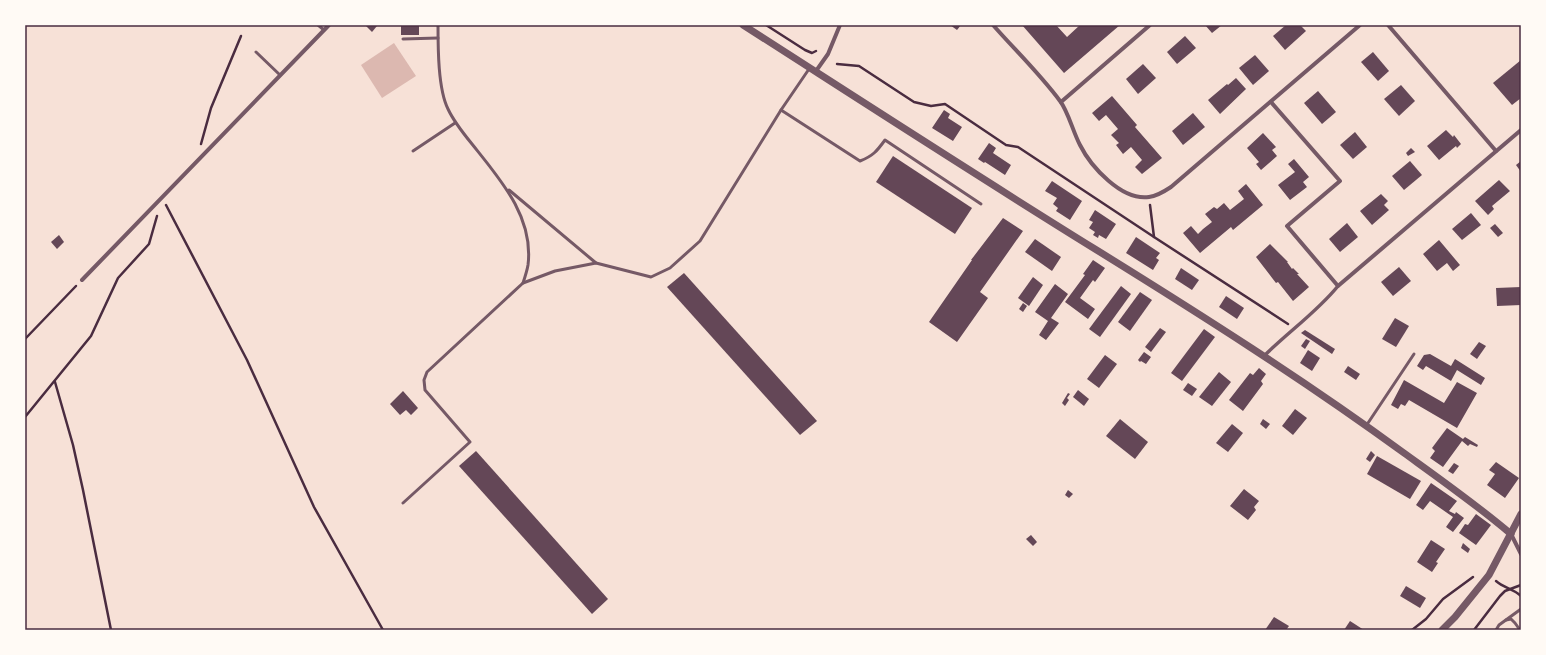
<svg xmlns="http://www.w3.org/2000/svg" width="1546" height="655" font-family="'Exo 2',sans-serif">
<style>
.water{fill:#dcb8b0}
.building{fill:#644757}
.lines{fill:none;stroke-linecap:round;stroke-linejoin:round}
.path{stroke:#4a2c40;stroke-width:2.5}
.service{stroke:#755966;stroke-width:3}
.pedestrian{stroke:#755966;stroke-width:3.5}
.minor{stroke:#755966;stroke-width:4}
.tertiary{stroke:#755966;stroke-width:7}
.neatline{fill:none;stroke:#4a2c40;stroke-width:1.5}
</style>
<rect width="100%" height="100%" fill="#f7e1d7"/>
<path class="water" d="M394 43 416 76 382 98 361 65Z"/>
<g class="building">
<path d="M365 25H375L377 26 372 32Z"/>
<rect x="401" y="25" width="18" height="10"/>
<path d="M950 25H961L957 30Z"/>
<path d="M1022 25H1056L1067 37 1080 25H1120L1064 73Z"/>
<path d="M1205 25H1222L1212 33Z"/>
<path d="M1286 25H1300L1306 31 1285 50 1273 36Z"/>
<path d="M1185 36 1196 48 1177 64 1167 52Z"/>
<path d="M1373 52 1389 71 1378 81 1361 62Z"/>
<path d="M1255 55 1269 71 1253 85 1239 68Z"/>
<path d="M1521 60V98L1512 105 1493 83Z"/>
<path d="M1143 64 1156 78 1138 94 1126 79Z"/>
<path d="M1236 78 1246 89 1220 114 1208 100 1227 84 1228 85Z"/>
<path d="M1401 85 1415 101 1399 116 1384 99Z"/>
<path d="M1318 91 1336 112 1322 124 1304 103Z"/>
<path d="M1112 96 1137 125 1135 127 1162 158 1142 174 1135 167 1142 160 1131 147 1123 154 1116 145 1119 143 1111 135 1118 129 1106 115 1099 121 1092 113Z"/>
<path d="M944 110 950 114 948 118 962 127 953 141 932 128Z"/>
<path d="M1193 113 1205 127 1183 145 1172 131Z"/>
<path d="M1446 130 1453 137 1454 135 1461 144 1457 148 1456 146 1439 160 1427 146Z"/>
<path d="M1355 132 1367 147 1353 159 1340 145Z"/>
<path d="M1263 133 1276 147 1272 150 1277 156 1261 170 1256 164 1259 162 1247 148Z"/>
<path d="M989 143 996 148 993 153 1011 165 1005 175 985 162 984 163 978 159Z"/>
<path d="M1411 148 1415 152 1408 156 1406 153Z"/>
<path d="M893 156 972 208 955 234 876 182Z"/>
<path d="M1294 159 1309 177 1303 182 1307 187 1290 200 1278 185 1295 172 1288 164Z"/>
<path d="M1410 161 1422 175 1404 190 1392 176Z"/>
<path d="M1521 161V172L1516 165Z"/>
<path d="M1499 180 1510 191 1492 206 1494 209 1488 215 1475 201Z"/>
<path d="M1052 181 1082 201 1070 220 1056 211 1058 208 1053 204 1057 198 1045 191Z"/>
<path d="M1246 184 1263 205 1233 230 1231 227 1200 253 1183 233 1191 226 1198 234 1203 229 1212 222 1205 214 1214 207 1217 209 1224 203 1230 210 1244 199 1238 191Z"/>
<path d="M1381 194 1388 201 1384 205 1389 210 1372 225 1360 211Z"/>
<path d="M1095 210 1116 224 1106 239 1099 235 1098 238 1093 235 1095 232 1089 228 1093 222 1089 220Z"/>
<path d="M1471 213 1481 225 1462 240 1452 229Z"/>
<path d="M1003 218 1023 231 980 292 988 298 957 342 929 322 972 260H971Z"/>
<path d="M1347 223 1358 237 1340 252 1329 239Z"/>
<path d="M1495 224 1503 233 1498 237 1490 228Z"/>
<path d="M59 235 64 242 57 249 51 242Z"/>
<path d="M1136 237 1160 253 1156 258 1159 260 1153 270 1126 253Z"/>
<path d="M1035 239 1061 257 1052 271 1025 252Z"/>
<path d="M1439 240 1460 265 1453 271 1447 263 1437 271 1423 254Z"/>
<path d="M1270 244 1288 262H1287L1292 269 1293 268 1299 274H1297L1309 287 1293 301 1278 282 1276 283 1256 257Z"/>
<path d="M1093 260 1105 268 1095 282 1093 280 1080 298 1095 309 1088 319 1065 302 1085 275 1083 274Z"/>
<path d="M1399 267 1411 281 1393 296 1381 282Z"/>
<path d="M1181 268 1199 280 1192 290 1175 279Z"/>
<path d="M684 273 817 421 800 435 667 287Z"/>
<path d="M1033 277 1043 285 1029 306 1018 298Z"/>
<path d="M1055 284 1068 294 1051 318 1059 323 1046 340 1039 335 1048 321 1035 312Z"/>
<path d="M1121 286 1131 294 1100 337 1089 329Z"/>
<path d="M1521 287V305L1497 306 1496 288Z"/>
<path d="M1140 292 1152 300 1130 331 1118 322Z"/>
<path d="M1226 296 1244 308 1237 319 1219 307Z"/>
<path d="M1023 303 1027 306 1023 312 1019 309Z"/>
<path d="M1395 318 1409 326 1396 347 1382 339Z"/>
<path d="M1160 328 1166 332 1151 352 1145 347Z"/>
<path d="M1204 329 1215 337 1182 381 1171 373Z"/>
<path d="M1305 330 1335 349 1332 354 1301 333Z"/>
<path d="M1306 339 1310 341 1305 349 1301 346Z"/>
<path d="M1479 342 1486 346 1477 359 1470 354Z"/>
<path d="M1308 350 1320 358 1312 371 1300 363Z"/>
<path d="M1144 352 1151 357 1146 364 1141 361 1140 362 1138 360Z"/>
<path d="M1430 354 1451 366 1455 359 1485 378 1481 385 1457 370 1451 381 1426 366 1423 370 1417 366 1424 355Z"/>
<path d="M1105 355 1117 364 1099 388 1087 379Z"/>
<path d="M1348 366 1360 374 1356 380 1344 372Z"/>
<path d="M1259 368 1266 374 1261 381 1263 384 1243 411 1229 400 1250 373 1253 375Z"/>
<path d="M1219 372 1231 382 1212 406 1199 397Z"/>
<path d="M1404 380 1444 403 1457 382 1477 393 1457 428 1409 400 1405 406 1401 404 1398 409 1391 405Z"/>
<path d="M1188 383 1197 389 1192 396 1183 390Z"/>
<path d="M1078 390 1089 399 1084 406 1073 397Z"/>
<path d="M403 391 418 408 411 415 406 410 400 415 390 404Z"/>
<path d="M1068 393 1070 394 1067 398 1069 400 1065 406 1062 403Z"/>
<path d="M1295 409 1307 418 1293 435 1282 426Z"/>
<path d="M1120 419 1148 442 1135 459 1106 436Z"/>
<path d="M1263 419 1270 424 1266 429 1260 424Z"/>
<path d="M1232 424 1243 433 1228 452 1216 443Z"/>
<path d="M1447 428 1463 439 1465 437 1478 445 1477 447 1470 444 1468 446 1462 441 1443 467 1430 458 1435 451 1432 448Z"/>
<path d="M476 451 608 599 592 614 459 466Z"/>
<path d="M1371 451 1375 455 1370 462 1366 459Z"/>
<path d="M1377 456 1421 481 1410 499 1367 474Z"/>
<path d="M1496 462 1519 478 1505 498 1487 485 1495 474 1489 470Z"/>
<path d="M1454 463 1459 466 1453 474 1448 471Z"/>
<path d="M1431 483 1457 501 1449 511 1455 514 1456 512 1464 518 1453 532 1446 527 1453 517 1430 501 1423 510 1416 505Z"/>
<path d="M1244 489 1259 501 1254 507 1256 510 1248 520 1230 506Z"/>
<path d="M1068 490 1073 494 1069 498 1065 495Z"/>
<path d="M1476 514 1491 525 1476 545 1459 533 1465 524 1468 525Z"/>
<path d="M1031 535 1037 542 1033 546 1026 539Z"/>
<path d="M1431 540 1445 549 1436 562 1438 563 1432 572 1417 562Z"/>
<path d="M1463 543 1470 549 1468 553 1461 548Z"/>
<path d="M1406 586 1426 598 1420 608 1400 596Z"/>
<path d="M1274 617 1289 626 1286 630H1265Z"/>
<path d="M1350 621 1364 630H1344Z"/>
</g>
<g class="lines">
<g class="path">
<path d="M766 25 805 50 812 53 816 51"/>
<path d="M837 64 859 66 914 102 931 106 945 104 1006 145 1018 147 1154 237"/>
<path d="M201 144 211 108 241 36"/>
<path d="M166 205 247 360 314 507 383 630"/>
<path d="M1150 205 1154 237 1288 324"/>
<path d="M25 339 76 286"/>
<path d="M55 382 73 445 83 490 111 630"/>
<path d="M25 417 91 336 118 278 149 244 157 216"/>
<path d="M1496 581C1504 588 1514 589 1521 596"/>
<path d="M1412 630 1426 619 1443 599 1473 577"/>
<path d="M1474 630 1500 596 1505 591 1521 585"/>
</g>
<g class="service">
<path d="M318 25 324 30"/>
<path d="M403 39 438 38"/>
<path d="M256 52 280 75"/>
<path d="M781 110 860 161C873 156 877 151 885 140L981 204"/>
<path d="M413 151 455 123"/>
<path d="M509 190 596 263 651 277 670 268 700 241 781 110 809 69"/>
<path d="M523 283 555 271 596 263"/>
<path d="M1366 426 1414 354"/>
<path d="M403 503 470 442 425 390 424 380 427 372 523 283C525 277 527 271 528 265 534 217 500 179 472 144 463 133 454 122 448 109 438 89 438 48 438 25"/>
<path d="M1506 620 1511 619 1515 623 1520 630"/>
<path d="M1496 630 1499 625 1521 609"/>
</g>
<path class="pedestrian" d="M1264 356C1288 332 1317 312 1338 286"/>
<g class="minor">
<path d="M993 25C1015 50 1040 74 1060 101 1068 111 1073 132 1080 145 1091 167 1122 201 1149 197 1157 196 1165 191 1171 187L1360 25"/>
<path d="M1388 25 1496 151"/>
<path d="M816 71 828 54 840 25"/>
<path d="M1061 102 1150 25"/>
<path d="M1271 102 1340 181 1287 226 1338 286 1521 130"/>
<path d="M82 280 329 25"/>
<path d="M1511 534 1521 554"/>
</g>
<g class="tertiary">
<path d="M743 25C860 100 977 176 1095 249 1200 314 1304 380 1404 453 1440 479 1477 505 1511 534"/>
<path d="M1442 630 1455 617 1489 575 1521 514"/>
</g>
</g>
<rect width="1546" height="655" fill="none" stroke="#fffaf5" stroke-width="52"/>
<rect x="26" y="26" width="1494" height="603" class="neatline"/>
</svg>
